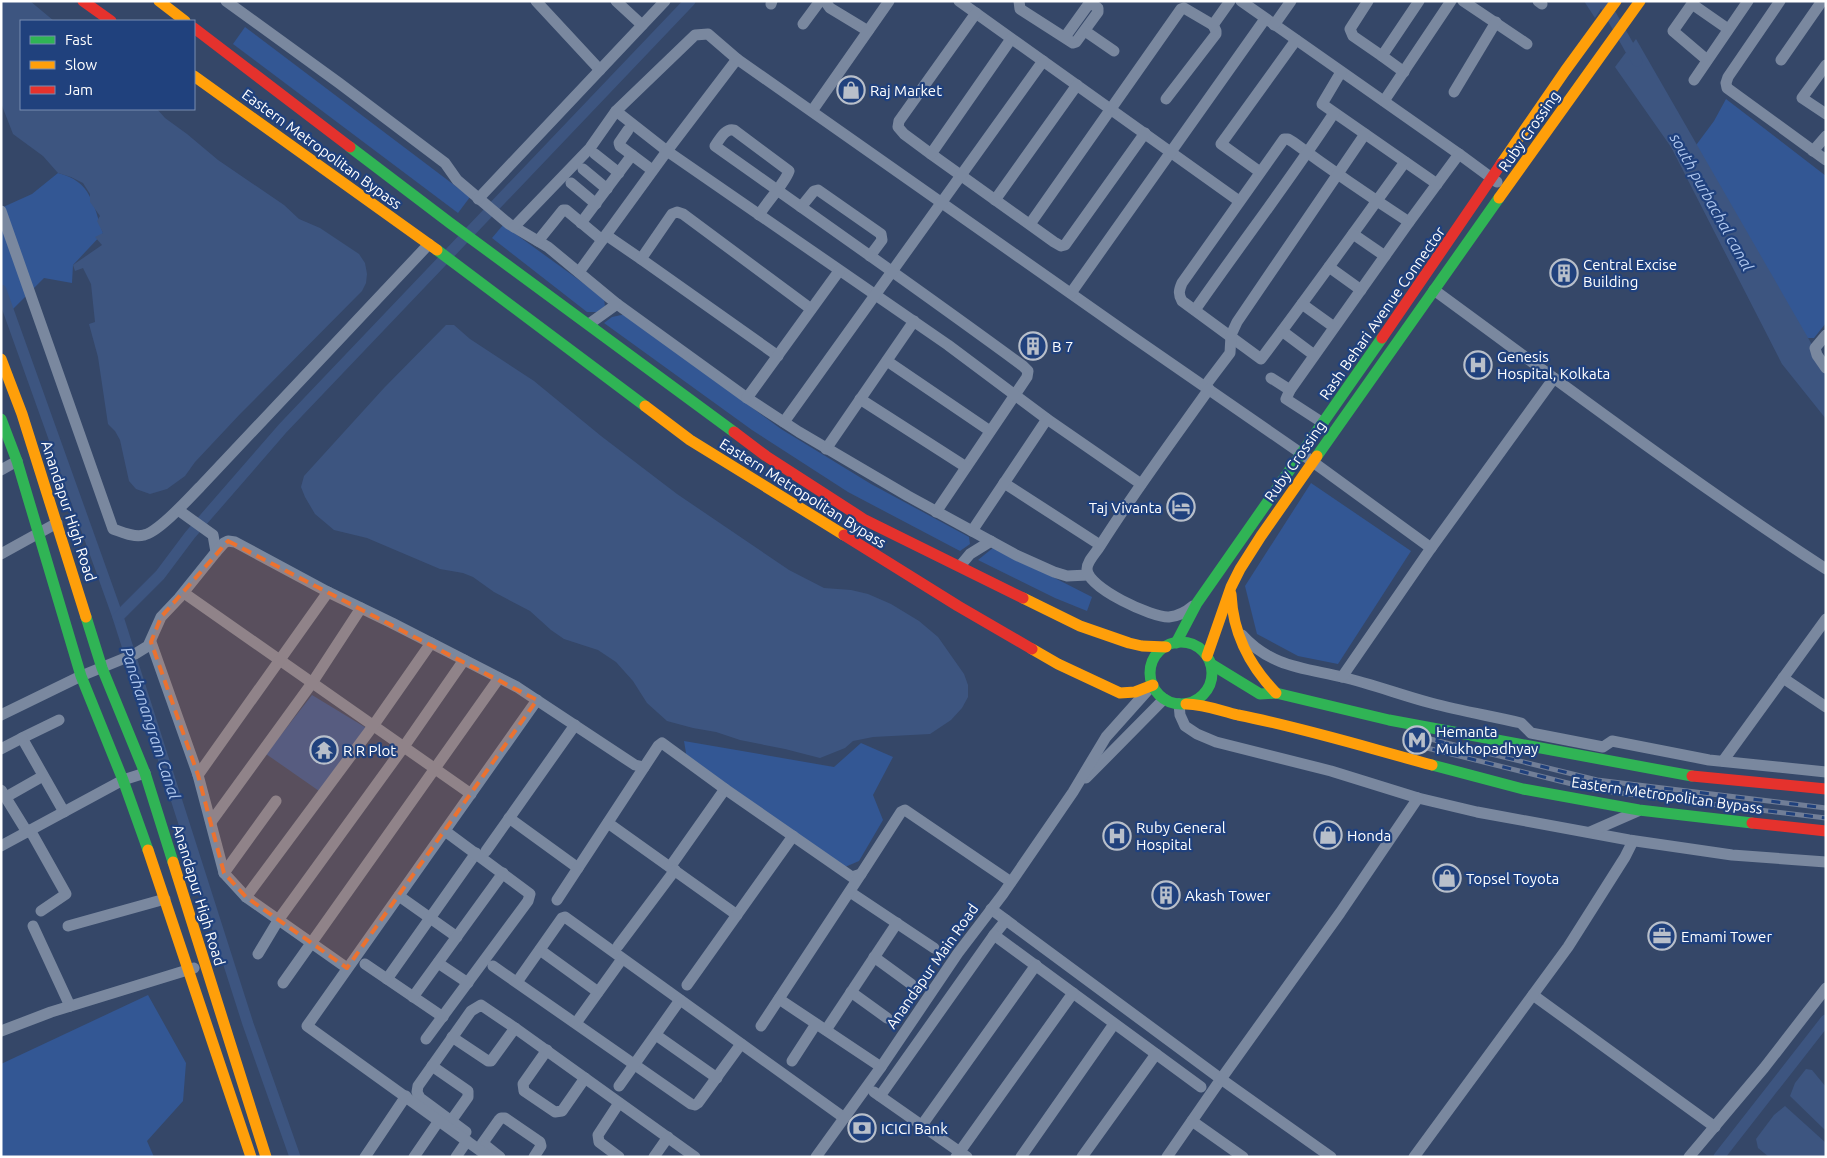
<svg xmlns="http://www.w3.org/2000/svg" width="1827" height="1158" font-family="Ubuntu,sans-serif">
<style>
.green{fill:#335794}
.water{fill:#3d5580}
.lines{fill:none;stroke-linecap:round;stroke-linejoin:round}
.canal{stroke:#3d5580;stroke-width:11}
.street{stroke:#7a889f;stroke-width:11}
.fast{stroke:#30b455;stroke-width:11}
.slow{stroke:#ff9f0a;stroke-width:11}
.jam{stroke:#e5322d;stroke-width:11}
.rail-casing{stroke:#717e97;stroke-width:5}
.rail{stroke:#20417d;stroke-width:3;stroke-dasharray:9;stroke-linecap:butt}
.marked{fill:#eb7230;fill-opacity:0.2;stroke:#eb7230;stroke-width:4;stroke-dasharray:10 6;stroke-linejoin:round}
.labels{text-anchor:middle;dominant-baseline:central;stroke-width:4.5;stroke-linejoin:round;paint-order:stroke}
.poi-label{font-size:15px;fill:#fff;stroke:#20417d;text-anchor:start}
.street-label{font-size:15px;fill:#fff;stroke:#20417d}
.water-label{font-size:16px;font-style:italic;fill:#afc7ee;stroke:#20417d}
</style>
<rect width="100%" height="100%" fill="#354768"/>
<g class="green">
<path d="M245 27 470 197 458 213 233 44Z"/>
<path d="M1726 99 1826 176V323L1814 338H1786L1688 156 1714 121Z"/>
<path d="M58 173C91 181 93 204 103 233L73 265 72 283 44 278 9 313 1 290V208L32 194Z"/>
<path d="M503 225 604 298 605 307 597 312H587L492 238Z"/>
<path d="M626 314 781 429 871 484 969 537 970 544 960 551 848 492 752 430 604 323 612 317Z"/>
<path d="M1311 483 1411 551 1338 664 1298 656 1257 634 1245 586Z"/>
<path d="M994 547 1092 597 1087 611 1055 598 978 560Z"/>
<path d="M312 695 368 729 322 793 266 754Z"/>
<path d="M684 741 834 767 861 743 893 757 873 795 883 820 859 861 845 867 687 759Z"/>
<path d="M148 995 186 1063 183 1101 147 1141 154 1157H1V1064Z"/>
</g>
<g class="water">
<path d="M1 1H30L54 21H21V109H157L165 118 187 134 218 160 284 205 299 219 320 228 359 254 365 263 367 274 366 283 362 291 241 413 195 462 185 476 167 489 150 494 136 489 129 481 120 440 115 431 108 424 98 357 89 324 95 322 91 284 83 268 75 271 73 265 102 245 95 237 103 233 97 221 100 216 90 202V194L83 183 71 177 58 173 43 156 13 134 1 103Z"/>
<path d="M1584 1H1606L1595 18Z"/>
<path d="M1636 39 1826 369V419L1782 364 1671 147 1615 67Z"/>
<path d="M446 325H454L470 339 534 381 601 436 677 494 789 570 824 588 851 590 868 594 891 604 919 621 938 637 964 674 968 685V697L962 708 951 720 930 734 873 737 853 741 845 748 820 758 785 749 740 740 716 732 693 728 667 721 647 703 633 681 616 662 598 650 564 639 551 630 530 611 494 592 473 577 463 573 440 569 367 538 334 530 315 514 305 497 301 487 304 476 384 388Z"/>
<path d="M1806 1069 1812 1070 1826 1087V1131L1790 1096 1795 1083Z"/>
<path d="M1785 1106 1826 1143V1157H1769L1758 1148 1756 1139 1774 1115Z"/>
</g>
<g class="lines">
<g class="canal">
<path d="M1603 1 1637 61"/>
<path d="M1 290 118 617 248 1024 295 1157"/>
<path d="M118 617 160 575 190 535 283 428 690 1"/>
<path d="M1719 1157 1826 1020"/>
</g>
<g class="street">
<path d="M226 1 339 83 445 163 457 180 509 224 548 247 617 304 747 398 799 432 908 496 1016 555 1054 572 1067 576 1088 575"/>
<path d="M536 1 600 70"/>
<path d="M616 1 642 25"/>
<path d="M825 1 830 8 868 31"/>
<path d="M959 1 1239 201"/>
<path d="M1019 1 1020 9 1073 43 1076 42 1098 12V8L1092 4 1088 5 1065 37"/>
<path d="M1241 1 1459 154 1497 182"/>
<path d="M1368 1 1350 29 1353 36 1382 56"/>
<path d="M1463 1 1527 44"/>
<path d="M1538 1 1542 4"/>
<path d="M1694 1 1673 31 1707 60"/>
<path d="M1780 1 1728 77 1726 83 1727 88 1826 160"/>
<path d="M771 4 772 1"/>
<path d="M1692 4 1728 29"/>
<path d="M976 13 899 121 898 127 904 134 931 154 1054 242 1061 246 1065 245 1145 133"/>
<path d="M803 24 820 1"/>
<path d="M1274 25 1291 1"/>
<path d="M1085 31 1114 51"/>
<path d="M1781 60 1822 1"/>
<path d="M1826 65 1802 98 1826 114"/>
<path d="M1341 72 1322 104 1437 184"/>
<path d="M1404 72 1382 56 1419 1"/>
<path d="M1694 80 1748 1"/>
<path d="M1454 92 1496 22"/>
<path d="M1166 99 1216 34V31L1213 25"/>
<path d="M1384 101 1451 1"/>
<path d="M616 111 667 151 737 59"/>
<path d="M812 111 889 1"/>
<path d="M628 130 619 143 620 146 652 170"/>
<path d="M1813 151 1826 136"/>
<path d="M595 154 619 173"/>
<path d="M931 154 1011 39"/>
<path d="M1405 162C1357 228 1310 294 1261 359L1182 301C1178 294 1179 290 1182 283L1284 139H1288L1293 142C1331 170 1369 196 1409 222"/>
<path d="M583 169 607 189"/>
<path d="M1260 172 1221 144 1296 40"/>
<path d="M571 183 596 204"/>
<path d="M478 199 665 1"/>
<path d="M995 200 1077 85"/>
<path d="M801 207 814 191 818 190 881 234 882 240 870 256"/>
<path d="M1 211 113 529C122 532 134 538 144 535 159 532 188 499 200 487L429 244"/>
<path d="M759 215C766 203 785 183 789 171L734 130C725 128 720 139 715 146 818 219 921 291 1023 366L1028 371 1027 377 936 512"/>
<path d="M581 223 632 155"/>
<path d="M1030 224 1181 9 1184 8 1213 25 1230 1"/>
<path d="M514 227 590 148 616 111 695 35 708 34 737 59 1127 333 1302 454 1431 548"/>
<path d="M1353 234 1385 256"/>
<path d="M606 235 641 259"/>
<path d="M538 241 563 210H566L602 240"/>
<path d="M1329 267 1361 290"/>
<path d="M579 272 667 151 948 345 1047 419 1141 484"/>
<path d="M1434 290C1564 385 1692 482 1826 569"/>
<path d="M1071 293 1265 19"/>
<path d="M1302 304 1334 327"/>
<path d="M1195 310C1241 244 1290 180 1334 113"/>
<path d="M589 324 617 304"/>
<path d="M1282 331 1314 355"/>
<path d="M1826 335 1815 348 1817 355 1826 368"/>
<path d="M778 356 641 259 672 214 677 212 683 214 811 309"/>
<path d="M887 361 990 431"/>
<path d="M1271 378 1290 390"/>
<path d="M1205 386 1230 353 1231 335 1237 322 1365 134"/>
<path d="M747 398 839 271"/>
<path d="M860 399 966 467"/>
<path d="M784 422 1043 61"/>
<path d="M1323 423 1286 399 1290 390 1409 222 1459 154"/>
<path d="M826 449 914 321"/>
<path d="M1 470 17 461"/>
<path d="M1004 483 1100 545"/>
<path d="M181 512 213 535 216 552"/>
<path d="M972 531 1047 419"/>
<path d="M1 554 57 523"/>
<path d="M960 566 970 554 991 541"/>
<path d="M184 593 471 794"/>
<path d="M1193 606C1186 612 1179 616 1169 617 1153 618 1087 588 1087 569 1087 561 1096 553 1100 546 1134 492 1172 441 1209 389"/>
<path d="M1242 635C1271 667 1304 668 1342 677 1372 684 1401 695 1431 703 1461 711 1491 716 1521 723L1531 733 1603 747 1612 741 1709 760 1826 772"/>
<path d="M151 642 198 775 224 873 246 897 347 968"/>
<path d="M1342 677 1431 548 1554 378"/>
<path d="M1783 678 1826 707"/>
<path d="M1179 704 1180 715 1185 726 1197 734 1216 742 1331 771 1418 798 1477 812 1629 840 1732 855 1826 862"/>
<path d="M1 715 81 676 135 654 148 646 161 617 179 598 216 552 224 543 228 541 235 542 328 592 392 623 517 687 635 765 644 767"/>
<path d="M59 720 22 738 64 812"/>
<path d="M1 749 22 738"/>
<path d="M1723 761 1826 619"/>
<path d="M198 775 328 592"/>
<path d="M1086 778 1164 699"/>
<path d="M1 790 27 832"/>
<path d="M6 797 43 776"/>
<path d="M509 818 578 868"/>
<path d="M211 822 312 683 361 608"/>
<path d="M608 823 737 915"/>
<path d="M30 830 66 894 41 911"/>
<path d="M1590 832 1638 811"/>
<path d="M1 846 123 780 145 773"/>
<path d="M486 851 575 725"/>
<path d="M670 867 725 789"/>
<path d="M224 873 276 801"/>
<path d="M850 892 934 948"/>
<path d="M399 896 457 937"/>
<path d="M246 897 373 726 431 643"/>
<path d="M557 900 658 746 662 743 725 789 852 877 861 874 901 812 905 810 1011 882"/>
<path d="M991 909 1221 1079 1167 1157"/>
<path d="M1006 920 994 935 1201 1087"/>
<path d="M33 926 70 1006"/>
<path d="M68 926 165 899"/>
<path d="M618 946 675 870"/>
<path d="M540 950 598 992"/>
<path d="M258 954 279 919 403 748 464 660"/>
<path d="M874 957 911 984"/>
<path d="M438 963 468 983"/>
<path d="M365 964 443 1017"/>
<path d="M493 966 691 1104 695 1105 698 1103 741 1044"/>
<path d="M387 979 476 853"/>
<path d="M517 982 562 918 565 917 843 1117"/>
<path d="M283 983 499 678"/>
<path d="M687 985 793 836"/>
<path d="M851 992 887 1018"/>
<path d="M1533 995 1715 1127"/>
<path d="M413 997 503 873"/>
<path d="M779 999 881 1067"/>
<path d="M576 1023 622 959"/>
<path d="M761 1026 861 874"/>
<path d="M826 1030 897 923"/>
<path d="M1 1031 51 1012 194 968"/>
<path d="M656 1035 717 1078"/>
<path d="M452 1037 488 1061H491L515 1028"/>
<path d="M426 1039 528 901 530 894 445 831"/>
<path d="M547 1050 523 1084 524 1091 555 1112 562 1111 585 1078"/>
<path d="M792 1061 816 1024"/>
<path d="M432 1066 468 1091V1097L451 1121"/>
<path d="M619 1086 680 1000"/>
<path d="M874 1092 967 1157"/>
<path d="M880 1096 994 935"/>
<path d="M1192 1121 1243 1157"/>
<path d="M922 1125 1036 965"/>
<path d="M466 1132 420 1098 417 1092 418 1086 471 1011 481 1005 515 1028 695 1157"/>
<path d="M482 1144 499 1120 501 1118H505L540 1142 541 1146 534 1157"/>
<path d="M485 1145 500 1157"/>
<path d="M365 1157 406 1096"/>
<path d="M414 1157 438 1122"/>
<path d="M456 1157 467 1141"/>
<path d="M489 1157 307 1026 537 700"/>
<path d="M619 1157 599 1142 598 1135 619 1103"/>
<path d="M654 1157 668 1137"/>
<path d="M816 1157 881 1067 958 953 1003 894 1073 792 1106 737 1148 690"/>
<path d="M956 1157 1073 993"/>
<path d="M1021 1157 1114 1024"/>
<path d="M1082 1157 1156 1054"/>
<path d="M1331 1157 1221 1079 1340 913 1418 798"/>
<path d="M1414 1157 1568 947 1625 857 1633 841"/>
<path d="M1689 1157 1764 1068 1826 988"/>
</g>
<g class="fast">
<path d="M350 147 450 223 734 432"/>
<path d="M437 250 645 406"/>
<path d="M1 419 17 461 81 676 123 780 148 850"/>
<path d="M1317 456 1499 198"/>
<path d="M86 617 102 668 145 773 173 862"/>
<circle cx="1181" cy="673" r="31"/>
<path d="M1176 643 1197 603 1382 338"/>
<path d="M1211 664 1260 694 1276 693 1389 720 1692 776"/>
<path d="M1432 765 1523 789 1639 810 1752 823"/>
</g>
<g class="slow">
<path d="M159 1 185 21"/>
<path d="M194 76 437 250"/>
<path d="M1501 164 1565 71 1616 1"/>
<path d="M1499 198 1640 1"/>
<path d="M1 359 22 414 86 617"/>
<path d="M645 406 690 440 844 535"/>
<path d="M1231 594C1233 634 1249 665 1276 693"/>
<path d="M1023 598 1080 626 1129 643 1142 646 1166 647"/>
<path d="M1032 649 1058 664 1120 693 1135 692 1153 685"/>
<path d="M1207 656 1231 587 1240 569 1261 536 1317 456"/>
<path d="M1186 704C1204 704 1221 711 1238 715 1304 728 1368 748 1432 765"/>
<path d="M148 850 251 1157"/>
<path d="M173 862 266 1157"/>
</g>
<g class="jam">
<path d="M83 1 111 21"/>
<path d="M194 28 350 147"/>
<path d="M1382 338 1501 164"/>
<path d="M734 432 766 456 865 520 1023 598"/>
<path d="M844 535 958 606 1032 649"/>
<path d="M1692 776 1826 789"/>
<path d="M1752 823 1826 831"/>
</g>
<g class="rail-casing">
<g id="rail">
<path d="M1418 736 1597 780 1826 808"/>
<path d="M1415 745 1596 790 1826 818"/>
</g>
</g>
<use href="#rail" class="rail"/>
</g>
<path class="marked" d="M228 541 537 700 347 968 246 897 224 873 198 775 151 642 161 617Z"/>
<defs>
<g id="shop-ring" transform="scale(1.4375)"><circle r="9.5" fill="#20417d" stroke="#b8bfca" stroke-width="1.5"/><path d="M-5-2.5h2.3a2.7 3.5 0 0 1 5.4 0H5L5.5 6h-11ZM-1.5-2.5h3a1.5 2.3 0 0 0-3 0Z" fill="#b8bfca"/></g>
<g id="building-ring" transform="scale(1.4375)"><circle r="9.5" fill="#20417d" stroke="#b8bfca" stroke-width="1.5"/><path d="M-4-6H4V6H1V3H-1V6H-4ZM-2.5-4.3h1.7v1.8h-1.7ZM.8-4.3h1.7v1.8H.8ZM-2.5-1h1.7V.8h-1.7ZM.8-1h1.7V.8H.8Z" fill="#b8bfca"/></g>
<g id="hospital-ring" transform="scale(1.4375)"><circle r="9.5" fill="#20417d" stroke="#b8bfca" stroke-width="1.5"/><path d="M-5-5h3v3.5h4V-5h3V5h-3V1.5h-4V5h-3Z" fill="#b8bfca"/></g>
<g id="hotel-ring" transform="scale(1.4375)"><circle r="9.5" fill="#20417d" stroke="#b8bfca" stroke-width="1.5"/><path d="M-6-4.5h1.5V1H6V5H4.5V3h-9V5H-6ZM-4 0a1.8 1.8 0 1 1 3.6 0ZM.5 0V-2.5h3Q6-2.5 6 0Z" fill="#b8bfca"/></g>
<g id="metro-ring" transform="scale(1.4375)"><circle r="9.5" fill="#20417d" stroke="#b8bfca" stroke-width="1.5"/><path d="M-5.5 5V-5H-3L0 0L3-5H5.5V5H3V-.5L0 4L-3-.5V5Z" fill="#b8bfca"/></g>
<g id="temple-ring" transform="scale(1.4375)"><circle r="9.5" fill="#20417d" stroke="#b8bfca" stroke-width="1.5"/><path d="M0-6L5-2H3V0L6.5 2.5H4V6H1.5V3h-3V6H-4V2.5H-6.5L-3 0V-2H-5Z" fill="#b8bfca"/></g>
<g id="office-ring" transform="scale(1.4375)"><circle r="9.5" fill="#20417d" stroke="#b8bfca" stroke-width="1.5"/><path d="M-6-3h4V-5.5h4V-3h4V5H-6ZM-1-4.5V-3h2v-1.5ZM-6 0V1H6V0Z" fill="#b8bfca"/></g>
<g id="bank-ring" transform="scale(1.4375)"><circle r="9.5" fill="#20417d" stroke="#b8bfca" stroke-width="1.5"/><path d="M-6-4H6V4H-6ZM0-2.3a2.3 2.3 0 1 0 0 4.6a2.3 2.3 0 1 0 0-4.6Z" fill="#b8bfca"/></g>
</defs>
<g fill-rule="evenodd">
<use href="#shop-ring" x="851" y="90"/>
<use href="#building-ring" x="1564" y="273"/>
<use href="#building-ring" x="1033" y="346"/>
<use href="#hospital-ring" x="1478" y="365"/>
<use href="#hotel-ring" x="1181" y="507"/>
<use href="#metro-ring" x="1417" y="740"/>
<use href="#temple-ring" x="324" y="750"/>
<use href="#shop-ring" x="1328" y="835"/>
<use href="#hospital-ring" x="1117" y="836"/>
<use href="#shop-ring" x="1447" y="878"/>
<use href="#building-ring" x="1166" y="895"/>
<use href="#office-ring" x="1662" y="936"/>
<use href="#bank-ring" x="862" y="1128"/>
</g>
<g class="labels">
<g class="poi-label">
<text x="870" y="90">Raj Market</text>
<text x="1583" y="264">Central Excise<tspan x="1583" dy="17">Building</tspan></text>
<text x="1052" y="346">B 7</text>
<text x="1497" y="356">Genesis<tspan x="1497" dy="17">Hospital, Kolkata</tspan></text>
<text x="1162" y="507" text-anchor="end">Taj Vivanta</text>
<text x="1436" y="731">Hemanta<tspan x="1436" dy="17">Mukhopadhyay</tspan></text>
<text x="343" y="750">R R Plot</text>
<text x="1136" y="827">Ruby General<tspan x="1136" dy="17">Hospital</tspan></text>
<text x="1347" y="835">Honda</text>
<text x="1466" y="878">Topsel Toyota</text>
<text x="1185" y="895">Akash Tower</text>
<text x="1681" y="936">Emami Tower</text>
<text x="881" y="1128">ICICI Bank</text>
</g>
<g class="street-label">
<text transform="translate(1529 131) rotate(-55)">Ruby Crossing</text>
<text transform="translate(322 149) rotate(36)">Eastern Metropolitan Bypass</text>
<text transform="translate(1382 313) rotate(-55)">Rash Behari Avenue Connector</text>
<text transform="translate(1295 461) rotate(-55)">Ruby Crossing</text>
<text transform="translate(803 493) rotate(32)">Eastern Metropolitan Bypass</text>
<text transform="translate(69 511) rotate(72)">Anandapur High Road</text>
<text transform="translate(1667 795) rotate(8)">Eastern Metropolitan Bypass</text>
<text transform="translate(199 895) rotate(73)">Anandapur High Road</text>
<text transform="translate(932 966) rotate(-55)">Anandapur Main Road</text>
</g>
<g class="water-label">
<text transform="translate(1712 202) rotate(61)">south purbachal canal</text>
<text transform="translate(151 723) rotate(72)">Panchanangram Canal</text>
</g>
</g>
<rect width="1827" height="1158" fill="none" stroke="#ffffff" stroke-width="5"/>
<rect x="20" y="20" width="175" height="90" fill="#20417d" stroke="#798db1"/>
<rect x="30" y="36" width="25" height="8" fill="#30b455" stroke="#798db1"/>
<text x="65" y="45" font-size="15" fill="#ffffff">Fast</text>
<rect x="30" y="61" width="25" height="8" fill="#ff9f0a" stroke="#798db1"/>
<text x="65" y="70" font-size="15" fill="#ffffff">Slow</text>
<rect x="30" y="86" width="25" height="8" fill="#e5322d" stroke="#798db1"/>
<text x="65" y="95" font-size="15" fill="#ffffff">Jam</text>
</svg>
